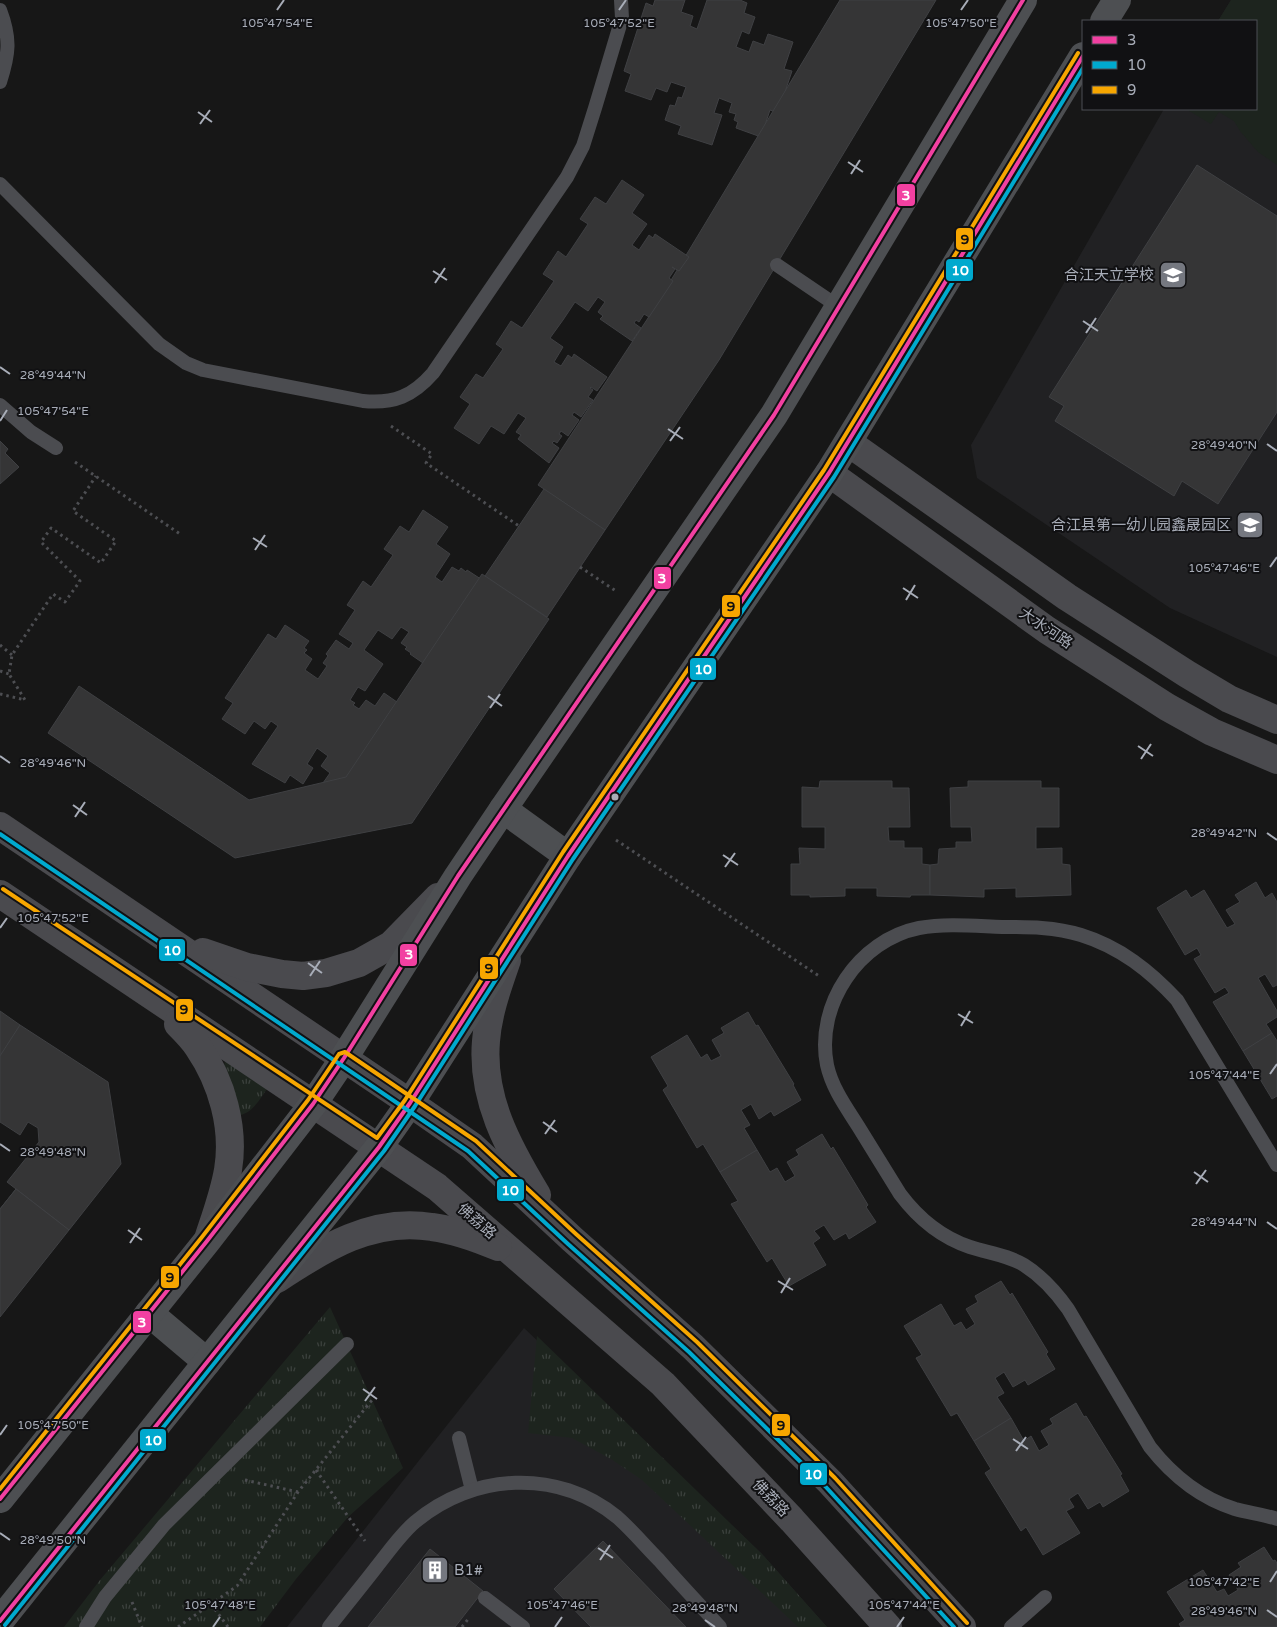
<svg xmlns="http://www.w3.org/2000/svg" width="1277" height="1627" font-family="'Varela Round','Noto Sans SC',sans-serif">
<style>
.built{fill:#212123}
.grass{fill:url(#grass-tufts)}
.pitch{fill:#1d241e}
.building{fill:#353536;stroke:#3f4043}
.lines{fill:none;stroke-linecap:round;stroke-linejoin:round}
.path{stroke:#4d4e52;stroke-width:3;stroke-dasharray:2.5 4;stroke-linecap:butt}
.lane{stroke:#4b4c50;stroke-width:14}
.secondary{stroke:#4a4a4e;stroke-width:28}
.primary{stroke:#4d4f52;stroke-width:28}
.bus-1-casing{stroke:#111113;stroke-width:8}
.bus-2-casing{stroke:#111113;stroke-width:8}
.bus-3-casing{stroke:#111113;stroke-width:8}
.bus-1{stroke:#f240a1;stroke-width:4}
.bus-2{stroke:#00a9ce;stroke-width:4}
.bus-3{stroke:#f7a600;stroke-width:4}
.ticks{fill:none;stroke:#a8adb8;stroke-width:2}
.bus-dot{fill:#a8adb8;stroke:#111113;stroke-width:2}
.labels{text-anchor:middle;dominant-baseline:central;stroke-width:4;stroke-linejoin:round;paint-order:stroke}
.poi-label{font-size:15px;fill:#a8adb8;stroke:#111113;text-anchor:end}
.street-label{font-size:15px;fill:#a8adb8;stroke:#111113}
.ticks-label{font-size:12px;text-anchor:middle;fill:#a8adb8;stroke:#111113;stroke-width:4;stroke-linejoin:round;paint-order:stroke}
.line-badge{stroke:#111113;stroke-width:2}
.badge-label{font-size:14px;text-anchor:middle;font-weight:bold;fill:#fff}
.pale-badge-label{font-size:14px;text-anchor:middle;font-weight:bold;fill:#111}
</style>
<defs>
<pattern id="grass-tufts" width="24" height="20" patternUnits="userSpaceOnUse" patternTransform="scale(1.25)"><rect width="24" height="20" fill="#1d241e"/><path d="M3 7l-1-3M5 7V3M7 7l1-3M15 17l-1-3M17 17v-4M19 17l1-3" fill="none" stroke="#3b413d"/></pattern>
</defs>
<rect width="100%" height="100%" fill="#171717"/>
<g class="built">
<path d="M1231 0H1277V657L1170 608 977 478 971 445 1164 109H1256V21H1218Z"/>
<path d="M524 1328 761 1553 827 1627H287Z"/>
</g>
<g class="grass">
<path d="M225 1061 269 1086C261 1097 254 1112 240 1115L224 1066Z"/>
<path d="M330 1307 403 1468 348 1517 296 1579 260 1627H64L100 1580Z"/>
<path d="M537 1336 761 1553 827 1627H798L642 1480 611 1459 572 1438 528 1433Z"/>
</g>
<path class="pitch" d="M1231 0H1277V165L1258 152 1240 131 1234 121 1219 112 1211 124 1186 109H1256V21H1218Z"/>
<g class="building">
<path d="M655 0H685L681 12 693 16 690 26 697 29 707 0H740L747 3 744 13 755 17 749 34 742 31 736 47 749 52 753 41 764 45 768 34 793 42 784 69 792 71 778 113 770 110 761 137 736 128 738 122 734 120 736 114 729 112 732 103 719 98 714 113 722 115 712 145 678 134 681 126 665 120 670 105 675 106 678 97 682 98 686 87 671 82 667 92 656 88 651 100 625 91 631 74 624 71 646 3 653 6Z"/>
<path d="M840 0H936L719 360 605 530 538 485 650 315Z"/>
<path d="M1197 165 1277 216V412L1218 504 1182 481 1174 496 1055 421 1064 406 1049 397Z"/>
<path d="M622 180 644 195 632 213 647 224 632 245 639 250 649 235 653 238 655 234 689 257 679 271 672 267 675 269 669 278 673 281 649 317 644 314 639 322 636 320 634 323 641 328 632 341 600 319 603 316 598 312 605 302 598 297 588 311 575 302 563 320 550 338 563 347 554 362 561 366 568 355 572 358 574 354 607 377 597 391 591 387 590 388 593 390 588 397 593 400 581 417 574 412 572 415 579 420 568 436 561 431 559 434 562 436 557 443 554 441 552 443 559 448 549 463 518 439 521 435 516 432 526 418 518 413 504 434 491 426 479 444 454 428 470 404 460 397 476 374 483 378 503 349 496 344 511 321 522 328 554 281 543 274 558 251 566 257 588 224 580 219 595 197 606 204Z"/>
<path d="M0 441 8 449 5 453 19 467 0 484Z"/>
<path d="M544 489 605 530 547 617 485 576Z"/>
<path d="M423 510 448 527 436 544 450 554 435 577 442 582 452 567 459 571 461 568 466 572 467 570 490 585 474 609 477 611 451 649 448 647 433 670 410 654 411 653 405 649 407 647 401 643 409 632 401 627 392 639 378 630 364 650 383 664 365 691 358 687 350 700 355 703 353 705 359 709 366 700 375 706 384 693 407 709 390 735 397 739 371 778 364 773 346 799 323 783 330 773 321 766 328 756 317 748 307 764 313 768 303 784 290 775 285 783 252 764 278 726 271 721 265 729 254 721 245 734 222 719 233 703 225 698 268 634 276 639 285 625 309 641 304 648 307 650 304 653 312 659 305 670 318 679 327 666 323 663 328 656 326 654 336 640 349 649 353 643 339 634 355 610 347 605 363 581 371 587 393 555 384 549 400 526 409 532Z"/>
<path d="M482 574 549 619 412 823 235 858 48 733 79 686 249 800 346 777Z"/>
<path d="M820 781H892V788H909L910 827H888L889 841H904V848H922V864L930 865V895H911L910 897 877 896V888H845V896L810 897V895H791V864H800L799 848 825 849V827H802V787L819 788Z"/>
<path d="M968 781H1041V788H1059V827H1036V849L1062 848V864L1070 865 1071 895 1016 897V888L984 889V897L930 895V865L938 864 939 849 956 848V842H972L971 827H951L950 788 968 787Z"/>
<path d="M1256 882 1265 898 1272 893 1277 902V985L1273 987 1265 974 1258 978 1277 1011V1017L1266 1024 1272 1033 1243 1051 1213 1002 1229 993 1225 987 1215 993 1194 959 1201 955 1197 948 1185 955 1157 908 1186 890 1191 898 1204 890 1227 928 1235 924 1226 910 1240 902 1235 895Z"/>
<path d="M0 1011 20 1025 0 1056Z"/>
<path d="M748 1012 756 1026 758 1025 794 1084 793 1085 801 1100 774 1116 771 1111 759 1119 751 1104 741 1110 750 1125 744 1128 757 1150 720 1172 703 1144 697 1148 663 1090 668 1086 651 1057 687 1035 701 1058 707 1054 711 1061 721 1056 712 1040 724 1033 721 1028Z"/>
<path d="M20 1025 108 1082 121 1164 69 1230 7 1182 39 1142 38 1128 28 1122 20 1135 0 1122V1056Z"/>
<path d="M1272 1033 1277 1041V1096L1272 1099 1243 1051Z"/>
<path d="M822 1134 831 1149 833 1147 868 1205 866 1207 876 1222 849 1239 846 1233 834 1240 824 1225 814 1231 820 1238 813 1243 826 1265 789 1286 772 1258 767 1262 731 1204 738 1201 720 1172 757 1150 770 1172 777 1168 785 1182 795 1176 787 1162 799 1155 796 1150Z"/>
<path d="M16 1189 60 1223 40 1249 44 1253 19 1285 14 1281 0 1299V1209Z"/>
<path d="M16 1189 69 1230 0 1317V1209Z"/>
<path d="M1001 1281 1010 1295 1012 1293 1048 1352 1046 1354 1055 1369 1028 1385 1025 1380 1013 1387 1004 1372 995 1378 1004 1393 997 1397 1011 1418 974 1441 957 1413 951 1416 916 1358 922 1355 904 1326 941 1304 954 1326 961 1322 966 1330 975 1324 966 1309 978 1302 975 1296Z"/>
<path d="M1076 1403 1084 1417 1086 1416 1122 1474 1120 1475 1129 1491 1103 1507 1100 1502 1088 1509 1078 1493 1069 1499 1074 1507 1066 1511 1080 1533 1043 1555 1026 1527 1021 1531 985 1473 991 1469 974 1441 1011 1418 1024 1441 1031 1436 1039 1451 1049 1445 1041 1431 1053 1424 1050 1419Z"/>
<path d="M603 1541 686 1627H591L554 1589Z"/>
<path d="M1264 1547 1273 1561 1275 1560 1277 1563V1627H1181L1179 1624 1185 1620 1167 1592 1203 1570 1217 1592 1224 1589 1228 1596 1238 1590 1229 1575 1241 1567 1238 1563Z"/>
<path d="M430 1549 483 1591 455 1627H368Z"/>
</g>
<g class="lines">
<g class="path">
<path d="M391 426 432 454 426 463 519 526"/>
<path d="M75 462 180 534"/>
<path d="M580 567 616 591"/>
<path d="M0 645 12 655"/>
<path d="M0 671 9 674"/>
<path d="M0 694 25 700 9 674 12 655 53 594 65 602 80 581 41 542 51 528 101 563 116 541 73 511 96 476"/>
<path d="M616 840 819 976"/>
<path d="M316 1470 365 1541"/>
<path d="M245 1480 298 1492"/>
<path d="M132 1602 142 1627"/>
<path d="M211 1604 228 1627"/>
<path d="M178 1627 237 1586 298 1492 372 1400"/>
<path d="M462 1627 469 1618"/>
</g>
<g class="lane">
<path d="M0 10C11 39 9 54 0 82"/>
<path d="M0 184 159 344 186 363 203 370 363 401C394 404 413 396 433 373L567 177 583 146 595 108 622 18 621 0"/>
<path d="M777 265 839 307"/>
<path d="M0 405 31 432 56 448"/>
<path d="M1277 1165 1177 1000C1150 971 1120 947 1081 935 1055 927 1029 927 1002 927 975 926 946 923 919 928 859 940 815 1005 827 1065 832 1088 846 1107 858 1126 872 1149 886 1171 900 1194 918 1218 940 1237 970 1247 988 1253 1008 1255 1024 1265 1043 1277 1056 1292 1068 1309L1150 1447C1172 1475 1200 1498 1235 1509 1249 1513 1263 1514 1277 1519"/>
<path d="M459 1438 472 1490"/>
<path d="M485 1598 523 1627"/>
<path d="M86 1627 105 1597 164 1525 347 1344"/>
<path d="M329 1627C345 1606 362 1586 378 1565 390 1550 401 1534 415 1522 473 1473 557 1468 617 1517 632 1530 645 1546 659 1560 679 1583 700 1605 720 1627"/>
<path d="M1011 1627 1045 1597"/>
</g>
<g class="secondary">
<path d="M849 443 1067 597 1187 674 1229 699 1277 720"/>
<path d="M829 473 1047 630 1167 707 1212 732 1277 760"/>
<path d="M0 826 410 1103 472 1146 572 1239 693 1347 830 1482 962 1627"/>
<path d="M0 894 437 1187 663 1384 792 1520 888 1627"/>
<path d="M203 952 247 967 282 974 303 976 326 973 359 963 391 945 438 897"/>
<path d="M507 960C498 986 488 1013 486 1041 481 1098 508 1147 537 1195"/>
<path d="M178 1024C185 1031 193 1039 198 1047 222 1082 235 1128 228 1170 224 1193 216 1215 209 1236"/>
<path d="M277 1279C324 1248 373 1217 432 1227 455 1230 477 1238 498 1247"/>
</g>
<g class="primary">
<path d="M1104 21 1117 0"/>
<path d="M503 809 568 856"/>
<path d="M149 1313 207 1362"/>
<path d="M0 1499 207 1241 313 1104 344 1058 458 876 503 809 774 415 1023 0"/>
<path d="M0 1621 379 1147 410 1103 568 856 829 473 1083 56"/>
</g>
<g class="bus-1-casing">
<g id="bus-1">
<path d="M0 1499 207 1241 313 1104 344 1058 458 876 774 415 1023 0"/>
<path d="M0 1621 379 1147 410 1103 568 856 829 473 1083 56"/>
</g>
</g>
<g class="bus-2-casing">
<g id="bus-2">
<path d="M0 834 468 1151 568 1244 689 1352 825 1486 954 1627"/>
<path d="M5 1625 384 1151 415 1106 573 859 834 477 1083 68"/>
</g>
</g>
<g class="bus-3-casing">
<g id="bus-3">
<path d="M3 889 377 1138 405 1100 563 852 824 470 1078 53"/>
<path d="M0 1489 202 1237 308 1100 339 1054 345 1052 476 1141 576 1234 697 1342 835 1478 967 1623"/>
</g>
</g>
<use href="#bus-1" class="bus-1"/>
<use href="#bus-2" class="bus-2"/>
<use href="#bus-3" class="bus-3"/>
</g>
<path class="ticks" d="M277 10 284 0M619 10 626 0M961 10 968 0M198 112 212 122M200 124 210 110M848 162 863 172M851 174 860 160M433 271 447 280M435 283 445 268M1083 321 1098 331M1086 333 1096 318M0 367 10 374M0 421 7 410M668 429 683 439M670 441 680 427M1267 444 1277 451M253 538 267 547M255 550 265 535M1270 567 1277 557M903 588 918 598M906 600 915 585M488 696 502 706M490 708 500 694M1138 746 1153 756M0 756 10 763M1141 759 1151 744M73 805 87 815M75 817 85 802M1267 833 1277 840M723 855 738 865M725 867 735 853M0 928 7 918M308 963 322 973M310 976 320 961M958 1014 973 1023M961 1026 970 1011M1270 1074 1277 1064M543 1122 557 1132M545 1134 555 1120M0 1144 10 1151M1194 1172 1208 1182M1196 1184 1206 1170M1267 1222 1277 1229M128 1230 142 1240M130 1243 140 1228M778 1281 793 1290M781 1293 790 1278M363 1389 377 1399M365 1401 375 1387M0 1435 7 1425M1013 1439 1028 1449M1016 1451 1026 1437M0 1533 10 1540M598 1548 613 1558M600 1560 610 1545M1270 1582 1277 1571M1267 1610 1277 1617M705 1620 715 1627M213 1627 220 1617M555 1627 562 1617M897 1627 904 1617"/>
<defs>
<g id="school-square" transform="scale(1.4375)"><rect x="-9" y="-9" width="18" height="18" rx="4" fill="#757880" stroke="#111113"/><path d="M0-5L7-2L0 1L-7-2ZM-4 1L0 2.5L4 1V4Q0 6-4 4Z" fill="#fff"/></g>
<g id="building-square" transform="scale(1.4375)"><rect x="-9" y="-9" width="18" height="18" rx="4" fill="#757880" stroke="#111113"/><path d="M-4-6H4V6H1V3H-1V6H-4ZM-2.5-4.3h1.7v1.8h-1.7ZM.8-4.3h1.7v1.8H.8ZM-2.5-1h1.7V.8h-1.7ZM.8-1h1.7V.8H.8Z" fill="#fff"/></g>
</defs>
<g fill-rule="evenodd">
<use href="#school-square" x="1173" y="275"/>
<use href="#school-square" x="1250" y="525"/>
<use href="#building-square" x="435" y="1570"/>
</g>
<circle class="bus-dot" cx="615" cy="797" r="4.5"/>
<g class="labels">
<g class="poi-label">
<text x="1154" y="275">合江天立学校</text>
<text x="1231" y="525">合江县第一幼儿园鑫晟园区</text>
<text x="454" y="1570" text-anchor="start">B1#</text>
</g>
<g class="street-label">
<text transform="translate(1046 628) rotate(34)">大水河路</text>
<text transform="translate(477 1221) rotate(41)">佛荔路</text>
<text transform="translate(771 1498) rotate(46)">佛荔路</text>
</g>
</g>
<g class="ticks-label">
<text x="277" y="27">105°47'54"E</text>
<text x="619" y="27">105°47'52"E</text>
<text x="961" y="27">105°47'50"E</text>
<text x="53" y="379">28°49'44"N</text>
<text x="53" y="415">105°47'54"E</text>
<text x="1224" y="449">28°49'40"N</text>
<text x="1224" y="572">105°47'46"E</text>
<text x="53" y="767">28°49'46"N</text>
<text x="1224" y="837">28°49'42"N</text>
<text x="53" y="922">105°47'52"E</text>
<text x="1224" y="1079">105°47'44"E</text>
<text x="53" y="1156">28°49'48"N</text>
<text x="1224" y="1226">28°49'44"N</text>
<text x="53" y="1429">105°47'50"E</text>
<text x="53" y="1544">28°49'50"N</text>
<text x="1224" y="1586">105°47'42"E</text>
<text x="220" y="1609">105°47'48"E</text>
<text x="562" y="1609">105°47'46"E</text>
<text x="904" y="1609">105°47'44"E</text>
<text x="705" y="1612">28°49'48"N</text>
<text x="1224" y="1615">28°49'46"N</text>
</g>
<g class="line-badge">
<rect x="896" y="183" width="20" height="24" rx="5" fill="#f240a1"/>
<rect x="955" y="227" width="19" height="24" rx="5" fill="#f7a600"/>
<rect x="945" y="258" width="29" height="24" rx="5" fill="#00a9ce"/>
<rect x="653" y="566" width="19" height="24" rx="5" fill="#f240a1"/>
<rect x="721" y="594" width="20" height="24" rx="5" fill="#f7a600"/>
<rect x="689" y="657" width="28" height="24" rx="5" fill="#00a9ce"/>
<rect x="158" y="938" width="28" height="24" rx="5" fill="#00a9ce"/>
<rect x="399" y="943" width="19" height="24" rx="5" fill="#f240a1"/>
<rect x="479" y="956" width="20" height="24" rx="5" fill="#f7a600"/>
<rect x="175" y="998" width="19" height="24" rx="5" fill="#f7a600"/>
<rect x="496" y="1178" width="29" height="24" rx="5" fill="#00a9ce"/>
<rect x="160" y="1265" width="20" height="24" rx="5" fill="#f7a600"/>
<rect x="132" y="1310" width="20" height="24" rx="5" fill="#f240a1"/>
<rect x="771" y="1413" width="20" height="24" rx="5" fill="#f7a600"/>
<rect x="139" y="1428" width="28" height="24" rx="5" fill="#00a9ce"/>
<rect x="799" y="1462" width="29" height="24" rx="5" fill="#00a9ce"/>
</g>
<g class="badge-label">
<text x="906" y="200">3</text>
<text x="960" y="275">10</text>
<text x="662" y="583">3</text>
<text x="703" y="674">10</text>
<text x="172" y="955">10</text>
<text x="409" y="959">3</text>
<text x="510" y="1195">10</text>
<text x="142" y="1327">3</text>
<text x="153" y="1445">10</text>
<text x="813" y="1479">10</text>
</g>
<g class="pale-badge-label">
<text x="965" y="244">9</text>
<text x="731" y="611">9</text>
<text x="489" y="973">9</text>
<text x="184" y="1014">9</text>
<text x="170" y="1282">9</text>
<text x="781" y="1430">9</text>
</g>
<rect x="1082" y="20" width="175" height="90" fill="#111113" stroke="#4d4f55"/>
<rect x="1092" y="36" width="25" height="8" fill="#f240a1" stroke="#4d4f55"/>
<text x="1127" y="45" font-size="15" fill="#a8adb8">3</text>
<rect x="1092" y="61" width="25" height="8" fill="#00a9ce" stroke="#4d4f55"/>
<text x="1127" y="70" font-size="15" fill="#a8adb8">10</text>
<rect x="1092" y="86" width="25" height="8" fill="#f7a600" stroke="#4d4f55"/>
<text x="1127" y="95" font-size="15" fill="#a8adb8">9</text>
</svg>
